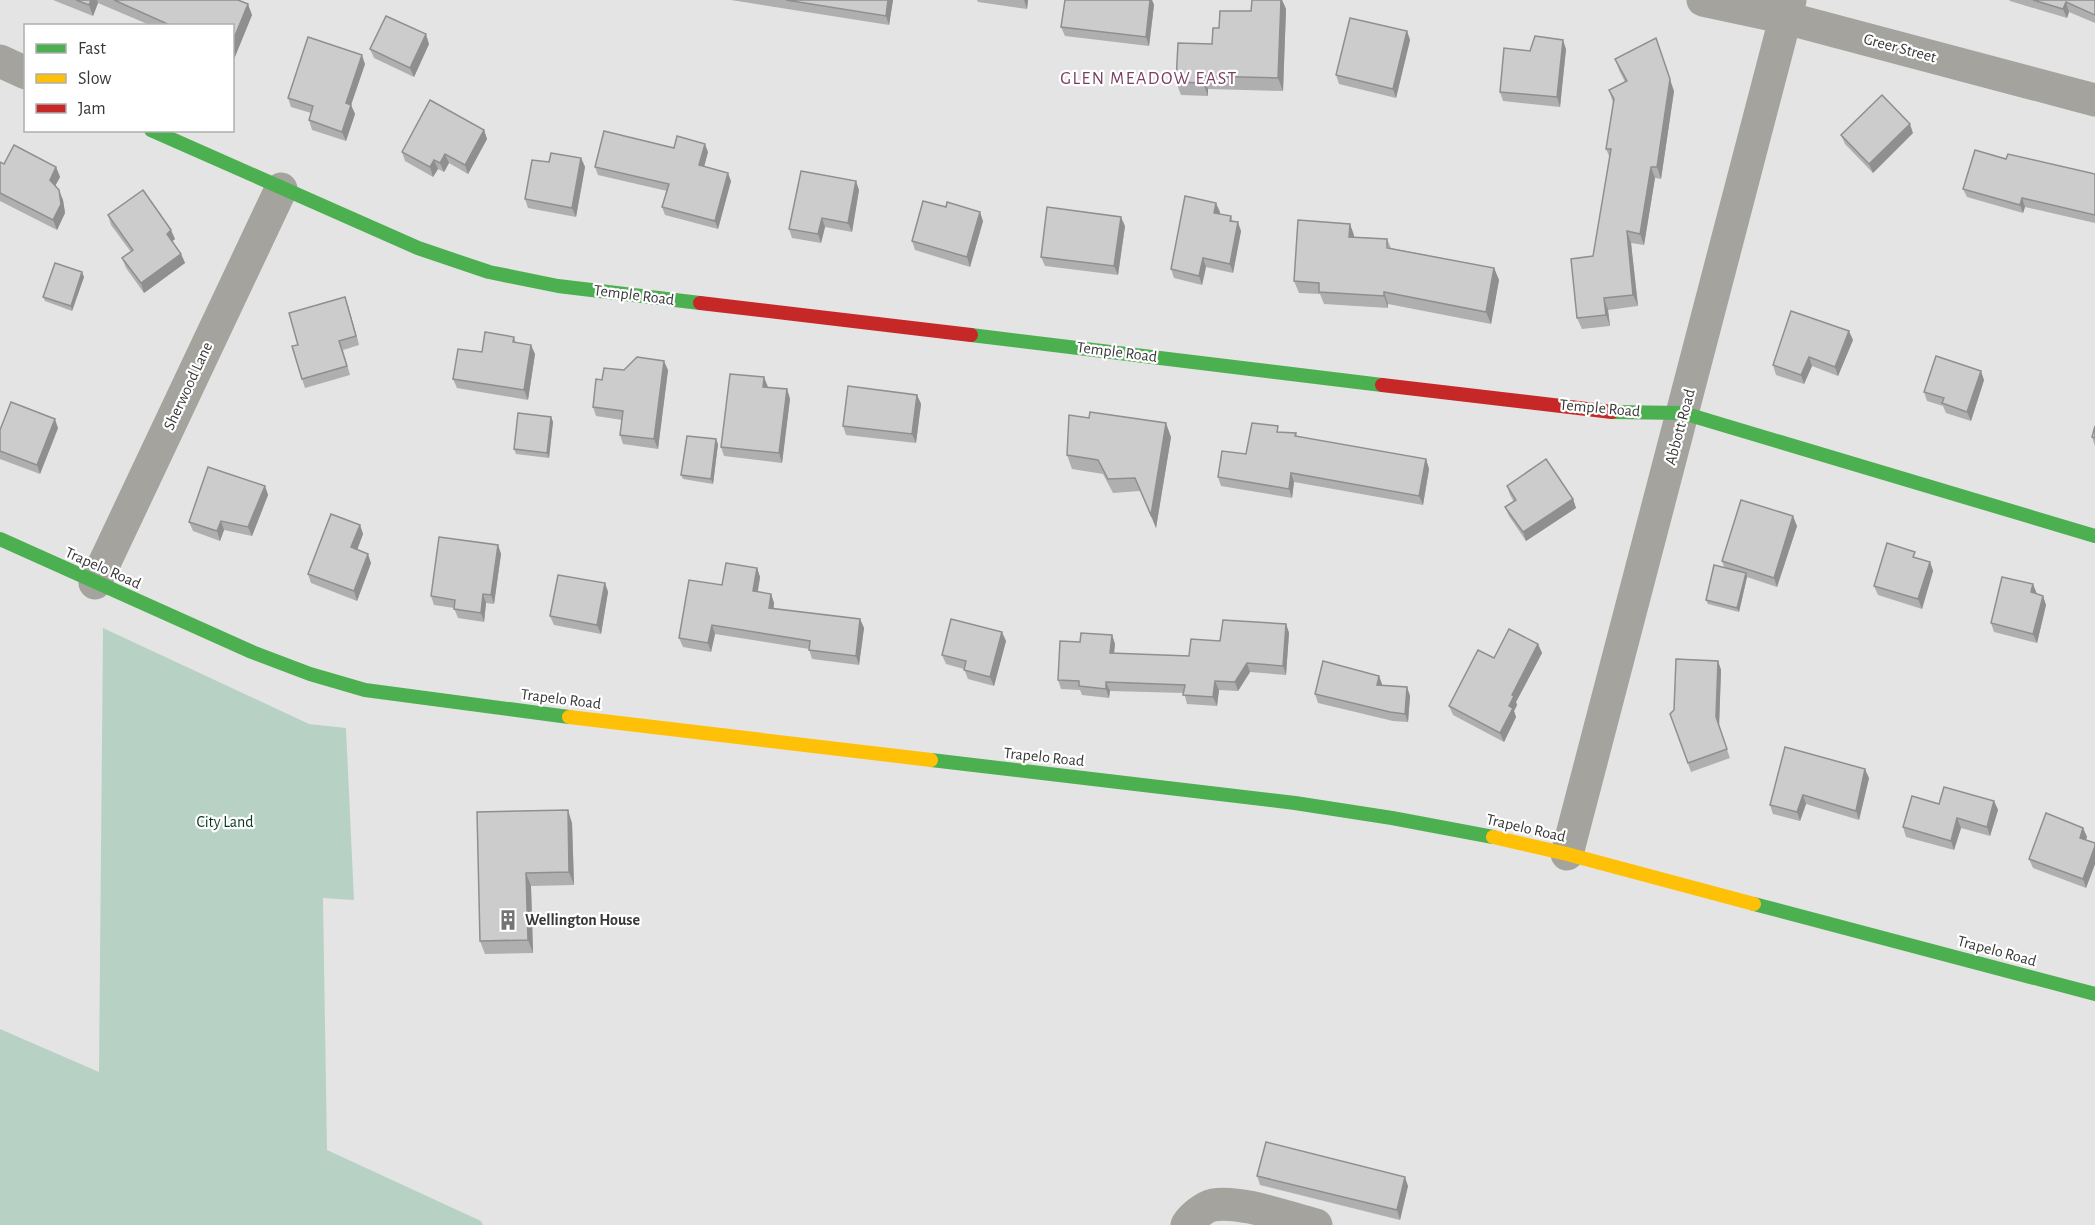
<svg xmlns="http://www.w3.org/2000/svg" width="2095" height="1225" font-family="'Alegreya Sans',sans-serif">
<style>
.green{fill:#b7d2c5}
.lines{fill:none;stroke-linecap:round;stroke-linejoin:round}
.street{stroke:#a4a39e;stroke-width:33}
.fast{stroke:#4caf50;stroke-width:14}
.slow{stroke:#ffc107;stroke-width:14}
.jam{stroke:#c62828;stroke-width:14}
.wall{fill:#afafb0}
.shaded-wall{fill:#8f8f90}
.building{fill:#cccccd;stroke:#8f8f90;stroke-width:1.5}
.labels{text-anchor:middle;dominant-baseline:central;stroke-width:4.5;stroke-linejoin:round;paint-order:stroke}
.street-label{font-size:16px;fill:#383839;stroke:#fff}
.park-label{font-size:16px;fill:#073725;stroke:#fff}
.poi-label{font-size:16px;font-weight:bold;fill:#383839;stroke:#fff;text-anchor:start}
.neighbourhood-label{font-size:18px;letter-spacing:1.5px;fill:#7b3d64;stroke:#fff}
</style>
<rect width="100%" height="100%" fill="#e4e4e5"/>
<path class="green" d="M103 628 309 724 346 728 354 900 323 898 327 1150 481 1221 483 1225H0V1029L99 1072Z"/>
<g class="lines">
<g class="street">
<path d="M1703 0 1786 18 2095 100"/>
<path d="M0 61 26 73"/>
<path d="M95 583 281 189"/>
<path d="M1567 854 1790 0"/>
<path d="M1187 1225C1192 1217 1204 1207 1213 1205 1241 1200 1288 1218 1316 1225"/>
</g>
<g class="fast">
<path d="M151 130 418 248 489 272 558 286 700 303"/>
<path d="M971 335 1382 385"/>
<path d="M1612 412 1683 413 2095 536"/>
<path d="M0 539 252 652 310 674 365 690 569 717"/>
<path d="M931 760 1295 803 1392 818 1493 837"/>
<path d="M1754 904 2095 994"/>
</g>
<g class="slow">
<path d="M569 717 931 760"/>
<path d="M1493 837 1567 854 1754 904"/>
</g>
<g class="jam">
<path d="M700 303 971 335"/>
<path d="M1382 385 1612 412"/>
</g>
</g>
<g class="wall">
<path d="M53 0H238L252 15 232 64V26H152L98 3 93 16Z"/>
<path d="M731 0H893L889 25Z"/>
<path d="M977 0H1028L1027 9 978 2Z"/>
<path d="M1065 0H1152L1154 5 1149 46 1065 36 1061 27Z"/>
<path d="M1252 0H1282L1286 9 1283 91 1208 89V96L1181 95 1176 82 1212 44 1219 28 1251 11Z"/>
<path d="M2009 0H2095V23L2069 12 2067 18 2010 1Z"/>
<path d="M1407 31 1410 40 1396 98 1339 84 1336 75Z"/>
<path d="M429 44 414 77 374 58 370 49Z"/>
<path d="M1566 49 1560 107 1503 101 1500 92 1530 51Z"/>
<path d="M1615 59 1674 91 1661 179 1655 178 1644 245 1631 243 1638 306 1608 310 1610 326 1582 329 1577 318 1593 256 1610 158 1606 149 1613 103 1609 90 1625 82 1619 70Z"/>
<path d="M365 64 351 105 355 114 346 141 312 130 309 120 311 113 291 107 288 98Z"/>
<path d="M484 130 487 139 468 174 449 163 444 172 438 169 433 177 405 161 402 152Z"/>
<path d="M1913 133 1873 173 1845 144 1841 135Z"/>
<path d="M674 148 708 152 704 167 731 181 718 229 665 215 662 207 667 191 598 175 595 167Z"/>
<path d="M581 158 585 167 576 217 528 208 525 199 549 162Z"/>
<path d="M2006 159 2095 174V223L2025 207 2023 213 1967 197 1963 189Z"/>
<path d="M0 162 4 164 56 167 60 177 55 186 63 200 65 213 57 230 0 201Z"/>
<path d="M859 190 852 232 825 227 821 243 792 238 789 229Z"/>
<path d="M1220 212 1219 214 1231 216 1233 222 1241 231 1233 273 1206 267 1202 285 1174 278 1171 269Z"/>
<path d="M108 215 175 239 172 241 181 254 185 263 144 293 126 268 122 258 131 252 111 225Z"/>
<path d="M983 221 970 267 915 250 912 241Z"/>
<path d="M1125 226 1118 275 1045 266 1041 257Z"/>
<path d="M1354 235V237L1387 239 1391 248 1494 268 1499 280 1491 324 1388 304V308L1324 304 1320 294 1299 293 1294 281Z"/>
<path d="M84 277 72 311 45 301 43 297Z"/>
<path d="M348 306 359 345 343 350 350 375 305 388 302 379 298 345Z"/>
<path d="M514 337 516 343 535 354 528 400 457 388 453 379 482 352Z"/>
<path d="M1853 340 1838 376 1812 366 1804 384 1776 375 1773 365Z"/>
<path d="M624 370H668L658 449 623 444 620 435 622 420 596 416 593 407 602 380Z"/>
<path d="M1984 380 1971 421 1946 413 1943 406 1927 401 1924 392Z"/>
<path d="M768 387V388L787 389 790 399 782 463 724 456 721 447Z"/>
<path d="M917 395 921 404 916 443 846 435 843 426Z"/>
<path d="M551 417 553 422 549 458 516 454 514 449Z"/>
<path d="M2095 426V446L2092 437Z"/>
<path d="M58 428 40 474 0 459V430Z"/>
<path d="M1280 432 1296 433 1297 437 1426 459 1429 469 1423 505 1294 482 1292 498 1221 486 1218 477Z"/>
<path d="M1171 437 1156 528 1140 491 1113 493 1103 474 1072 469 1067 455Z"/>
<path d="M718 444 713 484 683 479 681 475Z"/>
<path d="M265 486 268 495 252 536 224 530 220 541 193 531 189 522Z"/>
<path d="M1507 486 1573 499 1576 508 1526 541 1509 516 1505 507 1514 502 1510 495Z"/>
<path d="M360 525 363 534 357 549 371 563 357 601 311 583 308 574Z"/>
<path d="M1797 526 1777 587 1747 577 1739 612 1708 604 1706 600 1724 567 1722 561Z"/>
<path d="M498 545 501 554 494 604 486 603 484 622 458 618 454 608 434 605 431 596Z"/>
<path d="M1917 558 1930 562 1933 571 1922 609 1878 595 1874 586Z"/>
<path d="M757 568 760 577 758 592 771 594 774 603V609L860 619 864 628 859 665 812 659 809 649 715 634 711 652 683 647 679 638 722 585Z"/>
<path d="M605 583 608 592 601 634 554 625 550 616Z"/>
<path d="M2037 594 2043 596 2046 605 2037 643 1994 632 1991 623Z"/>
<path d="M1286 624 1289 633 1286 675 1250 672 1238 691 1219 690 1217 706 1187 704 1184 693 1110 691 1109 698 1082 695 1080 690 1061 689 1058 680 1080 642 1112 635 1115 644 1114 653 1189 656 1220 641Z"/>
<path d="M1006 641 994 686 968 679 964 669 946 664 942 655Z"/>
<path d="M1538 644 1542 653 1516 702 1517 705 1514 711 1516 717 1504 742 1453 715 1449 706 1494 658Z"/>
<path d="M1718 661 1721 670 1719 727 1730 758 1691 772 1670 714Z"/>
<path d="M1379 676 1382 685 1407 687 1410 696 1408 722 1393 721 1318 703 1315 694Z"/>
<path d="M1785 747 1869 778 1859 820 1806 804 1800 821 1773 814 1770 805Z"/>
<path d="M1994 801 1998 810 1990 836 1961 828 1954 850 1906 837 1903 827 1939 804Z"/>
<path d="M477 812 572 823 574 885 531 886 533 953 485 954 480 941Z"/>
<path d="M2083 828 2087 837 2086 840 2095 843V864L2086 888 2033 868 2029 859Z"/>
<path d="M1257 1176 1408 1186 1400 1220 1260 1185Z"/>
</g>
<g class="shaded-wall">
<path d="M91 0H97L98 3 93 16 89 5Z"/>
<path d="M888 0H893L889 25 886 16Z"/>
<path d="M1024 0H1028L1027 9Z"/>
<path d="M1150 0H1152L1154 5 1149 46 1146 37Z"/>
<path d="M1281 0H1282L1286 9 1283 91 1278 78Z"/>
<path d="M2066 2 2069 12 2067 18 2063 9Z"/>
<path d="M248 4 252 15 232 64V43Z"/>
<path d="M1407 31 1410 40 1396 98 1393 89Z"/>
<path d="M426 34 429 44 414 77 410 68Z"/>
<path d="M1656 38 1674 91 1661 179 1657 167Z"/>
<path d="M1563 40 1566 49 1560 107 1557 97Z"/>
<path d="M362 55 365 64 351 105 355 114 346 141 342 132 346 103Z"/>
<path d="M1203 76 1208 89V96L1203 83Z"/>
<path d="M1910 124 1913 133 1873 173 1869 164Z"/>
<path d="M484 130 487 139 468 174 465 165Z"/>
<path d="M705 144 708 152 702 174 699 165Z"/>
<path d="M445 154 449 163 444 172 440 163Z"/>
<path d="M581 158 585 167 576 217 572 208Z"/>
<path d="M434 160 438 169 433 177 430 167Z"/>
<path d="M56 167 60 177 53 190 50 180Z"/>
<path d="M1651 167 1655 178 1644 245 1640 234Z"/>
<path d="M728 173 731 181 718 229 715 221Z"/>
<path d="M856 181 859 190 852 232 848 223Z"/>
<path d="M59 190 63 200 65 213 57 230 53 220Z"/>
<path d="M2022 198 2025 207 2023 213 2020 205Z"/>
<path d="M1216 203 1220 212 1218 222 1214 213Z"/>
<path d="M980 212 983 221 970 267 967 257Z"/>
<path d="M1121 217 1125 226 1118 275 1114 266Z"/>
<path d="M822 218 825 227 821 243 818 234Z"/>
<path d="M1238 222 1241 231 1233 273 1230 264Z"/>
<path d="M1350 224 1354 235V249L1349 237Z"/>
<path d="M171 230 175 239 170 243 167 234Z"/>
<path d="M1627 231 1631 243 1638 306 1633 295Z"/>
<path d="M181 254 185 263 144 293 141 283Z"/>
<path d="M1203 258 1206 267 1202 285 1199 276Z"/>
<path d="M1494 268 1499 280 1491 324 1486 312Z"/>
<path d="M82 272 84 277 72 311 71 306Z"/>
<path d="M1384 292 1388 304V308L1384 296Z"/>
<path d="M345 297 348 306 359 345 356 336Z"/>
<path d="M1604 298 1608 310 1610 326 1606 315Z"/>
<path d="M1849 331 1853 340 1838 376 1835 367Z"/>
<path d="M531 345 535 354 528 400 524 390Z"/>
<path d="M1809 357 1812 366 1804 384 1801 375Z"/>
<path d="M664 361 668 370 658 449 654 439Z"/>
<path d="M1981 371 1984 380 1971 421 1967 412Z"/>
<path d="M764 377 768 387 767 396 763 387Z"/>
<path d="M787 389 790 399 782 463 779 453Z"/>
<path d="M917 395 921 404 916 443 912 434Z"/>
<path d="M551 417 553 422 549 458 547 453Z"/>
<path d="M55 419 58 428 40 474 37 465Z"/>
<path d="M1166 423 1171 437 1156 528 1151 515Z"/>
<path d="M716 439 718 444 713 484 711 479Z"/>
<path d="M1426 459 1429 469 1423 505 1419 496Z"/>
<path d="M1291 473 1294 482 1292 498 1289 489Z"/>
<path d="M265 486 268 495 252 536 248 527Z"/>
<path d="M1573 499 1576 508 1526 541 1523 532Z"/>
<path d="M1793 516 1797 526 1777 587 1774 578Z"/>
<path d="M221 521 224 530 220 541 217 531Z"/>
<path d="M360 525 363 534 355 556 351 547Z"/>
<path d="M498 545 501 554 494 604 491 595Z"/>
<path d="M368 554 371 563 357 601 354 591Z"/>
<path d="M1930 562 1933 571 1922 609 1918 599Z"/>
<path d="M757 568 760 577 756 600 753 591Z"/>
<path d="M1746 573 1747 577 1739 612 1737 608Z"/>
<path d="M605 583 608 592 601 634 597 625Z"/>
<path d="M2033 584 2037 594 2031 592Z"/>
<path d="M483 594 486 603 484 622 481 613Z"/>
<path d="M771 594 774 603 772 618 769 608Z"/>
<path d="M2043 596 2046 605 2037 643 2033 634Z"/>
<path d="M860 619 864 628 859 665 856 656Z"/>
<path d="M1286 624 1289 633 1286 675 1283 666Z"/>
<path d="M712 625 715 634 711 652 708 643Z"/>
<path d="M1002 632 1006 641 994 686 990 677Z"/>
<path d="M1112 635 1115 644 1113 662 1110 653Z"/>
<path d="M1538 644 1542 653 1516 702 1517 705 1514 711 1516 717 1504 742 1500 733 1512 695Z"/>
<path d="M1718 661 1721 670 1719 727 1716 717Z"/>
<path d="M1247 663 1250 672 1238 691 1235 682Z"/>
<path d="M1379 676 1382 684 1380 693 1377 685Z"/>
<path d="M1215 681 1219 690 1217 706 1213 697Z"/>
<path d="M1106 682 1110 691 1109 698 1106 689Z"/>
<path d="M1407 687 1410 696 1408 722 1405 714Z"/>
<path d="M1865 769 1869 778 1859 820 1856 811Z"/>
<path d="M1803 795 1806 804 1800 821 1797 812Z"/>
<path d="M1994 801 1998 810 1990 836 1987 827Z"/>
<path d="M568 810 572 823 574 885 569 872Z"/>
<path d="M1957 818 1961 828 1954 850 1951 841Z"/>
<path d="M2083 828 2087 837 2083 847 2080 838Z"/>
<path d="M2095 846V864L2086 888 2083 879Z"/>
<path d="M526 873 531 886 533 953 528 940Z"/>
<path d="M1405 1177 1408 1186 1400 1220 1397 1210Z"/>
</g>
<g class="building">
<path d="M76 0H91L89 5Z"/>
<path d="M114 0H238L248 4 232 43V26H172Z"/>
<path d="M786 0H888L886 16Z"/>
<path d="M1065 0H1150L1146 37 1061 27Z"/>
<path d="M1252 0H1281L1278 78 1203 76V83L1176 82 1178 43 1212 44 1213 28H1219L1220 11H1251Z"/>
<path d="M2033 0H2095V15L2066 2 2063 9Z"/>
<path d="M386 16 426 34 410 68 370 49Z"/>
<path d="M1350 18 1407 31 1393 89 1336 75Z"/>
<path d="M1535 36 1563 40 1557 97 1500 92 1504 48 1530 51Z"/>
<path d="M308 37 362 55 346 103 351 105 342 132 309 120 313 106 288 98Z"/>
<path d="M1656 38 1670 79 1657 167H1651L1640 234 1627 231 1633 295 1604 298 1606 315 1577 318 1571 259 1593 256 1611 149H1606L1614 99 1609 90 1627 81 1615 59Z"/>
<path d="M1882 95 1910 124 1869 164 1841 135Z"/>
<path d="M430 100 484 130 465 165 445 154 440 163 434 160 430 167 402 152Z"/>
<path d="M604 131 674 148 677 136 705 144 699 165 728 173 715 221 662 207 669 184 595 167Z"/>
<path d="M14 145 56 167 50 180 59 190 61 204 53 220 0 193V162L4 164Z"/>
<path d="M1975 150 2006 159 2008 154 2095 174V215L2022 198 2020 205 1963 189Z"/>
<path d="M551 153 581 158 572 208 525 199 532 160 549 162Z"/>
<path d="M801 171 856 181 848 223 822 218 818 234 789 229Z"/>
<path d="M143 190 171 230 167 234 181 254 141 283 122 258 133 250 108 215Z"/>
<path d="M1185 196 1216 203 1214 213 1231 216 1230 221 1238 222 1230 264 1203 258 1199 276 1171 269Z"/>
<path d="M923 201 946 207 947 202 980 212 967 257 912 241Z"/>
<path d="M1047 207 1121 217 1114 266 1041 257Z"/>
<path d="M1298 220 1350 224 1349 237 1387 239V248L1494 268 1486 312 1384 292V296L1319 292V283L1294 281Z"/>
<path d="M55 263 82 272 71 306 43 297Z"/>
<path d="M345 297 356 336 339 341 347 366 302 379 292 346 298 345 289 313Z"/>
<path d="M1791 311 1849 331 1835 367 1809 357 1801 375 1773 365Z"/>
<path d="M485 332 514 337 513 342 531 345 524 390 453 379 458 349 482 352Z"/>
<path d="M1936 356 1981 371 1967 412 1942 403 1944 398 1924 392Z"/>
<path d="M637 357 664 361 654 439 620 435 623 411 593 407 596 379 602 380 604 368 624 370Z"/>
<path d="M730 374 764 377 763 387 787 389 779 453 721 447Z"/>
<path d="M848 386 917 395 912 434 843 426Z"/>
<path d="M11 402 55 419 37 465 0 451V430Z"/>
<path d="M1090 412 1166 423 1151 515 1135 478 1108 479 1098 460 1067 455 1069 415 1089 418Z"/>
<path d="M518 413 551 417 547 453 514 449Z"/>
<path d="M1252 423 1278 426 1277 432 1296 433 1295 436 1426 459 1419 496 1291 473 1289 489 1218 477 1222 451 1246 454Z"/>
<path d="M2095 426V438L2092 437Z"/>
<path d="M687 436 716 439 711 479 681 475Z"/>
<path d="M1546 459 1573 499 1523 532 1505 507 1516 500 1507 486Z"/>
<path d="M208 467 265 486 248 527 221 521 217 531 189 522Z"/>
<path d="M1741 500 1793 516 1774 578 1722 561Z"/>
<path d="M331 514 360 525 351 547 368 554 354 591 308 574Z"/>
<path d="M439 537 498 545 491 595 483 594 481 613 454 609 455 600 431 596Z"/>
<path d="M1887 543 1915 552 1913 557 1930 562 1918 599 1874 586Z"/>
<path d="M726 563 757 568 753 591 771 594 769 608 860 619 856 656 809 650 810 641 712 625 708 643 679 638 689 580 722 585Z"/>
<path d="M1714 565 1746 573 1737 608 1706 600Z"/>
<path d="M558 575 605 583 597 625 550 616Z"/>
<path d="M2002 577 2033 584 2031 592 2043 596 2033 634 1991 623Z"/>
<path d="M951 619 1002 632 990 677 964 670 966 661 942 655Z"/>
<path d="M1223 620 1286 624 1283 666 1247 663 1235 682 1215 681 1213 697 1183 695 1185 685 1106 682V689L1079 686V681L1058 680 1060 641 1080 642 1081 633 1112 635 1110 653 1189 656 1191 639 1220 641Z"/>
<path d="M1509 629 1538 644 1512 695 1514 696 1509 706 1513 708 1500 733 1449 706 1478 650 1494 658Z"/>
<path d="M1676 659 1718 661 1716 717 1727 749 1688 763 1670 714 1674 710Z"/>
<path d="M1323 661 1379 676 1377 685 1407 687 1405 714 1390 712 1315 694Z"/>
<path d="M1785 747 1865 769 1856 811 1803 795 1797 812 1770 805Z"/>
<path d="M1944 787 1994 801 1987 827 1957 818 1951 841 1903 827 1912 796 1939 804Z"/>
<path d="M568 810 569 872 526 873 528 940 480 941 477 812Z"/>
<path d="M2046 813 2083 828 2080 838 2095 843V846L2083 879 2029 859Z"/>
<path d="M1266 1142 1405 1177 1397 1210 1257 1176Z"/>
</g>
<defs>
<g id="building-bare" transform="scale(1.62)"><path d="M-4-6H4V6H1V3H-1V6H-4ZM-2.5-4.3h1.7v1.8h-1.7ZM.8-4.3h1.7v1.8H.8ZM-2.5-1h1.7V.8h-1.7ZM.8-1h1.7V.8H.8Z" fill="#747475" stroke="#fff" stroke-width="2.5" paint-order="stroke"/></g>
</defs>
<g fill-rule="evenodd">
<use href="#building-bare" x="508" y="920"/>
</g>
<g class="labels">
<g class="street-label">
<text transform="translate(1900 48) rotate(15)">Greer Street</text>
<text transform="translate(634 295) rotate(7)">Temple Road</text>
<text transform="translate(1117 352) rotate(7)">Temple Road</text>
<text transform="translate(188 386) rotate(-65)">Sherwood Lane</text>
<text transform="translate(1600 408) rotate(5)">Temple Road</text>
<text transform="translate(1680 427) rotate(-75)">Abbott Road</text>
<text transform="translate(103 568) rotate(24)">Trapelo Road</text>
<text transform="translate(561 699) rotate(7)">Trapelo Road</text>
<text transform="translate(1044 757) rotate(6)">Trapelo Road</text>
<text transform="translate(1526 828) rotate(13)">Trapelo Road</text>
<text transform="translate(1997 951) rotate(15)">Trapelo Road</text>
</g>
<g class="park-label">
<text x="225" y="822">City Land</text>
</g>
<g class="poi-label">
<text x="525" y="920">Wellington House</text>
</g>
<g class="neighbourhood-label">
<text x="1149" y="79">GLEN MEADOW EAST</text>
</g>
</g>
<rect x="24" y="24" width="210" height="108" fill="#ffffff" stroke="#afafb0" stroke-width="1.5"/>
<rect x="36" y="44" width="30" height="9" fill="#4caf50" stroke="#afafb0" stroke-width="1.5"/>
<text x="78" y="54" font-size="18" fill="#383839">Fast</text>
<rect x="36" y="74" width="30" height="9" fill="#ffc107" stroke="#afafb0" stroke-width="1.5"/>
<text x="78" y="84" font-size="18" fill="#383839">Slow</text>
<rect x="36" y="104" width="30" height="9" fill="#c62828" stroke="#afafb0" stroke-width="1.5"/>
<text x="78" y="114" font-size="18" fill="#383839">Jam</text>
</svg>
